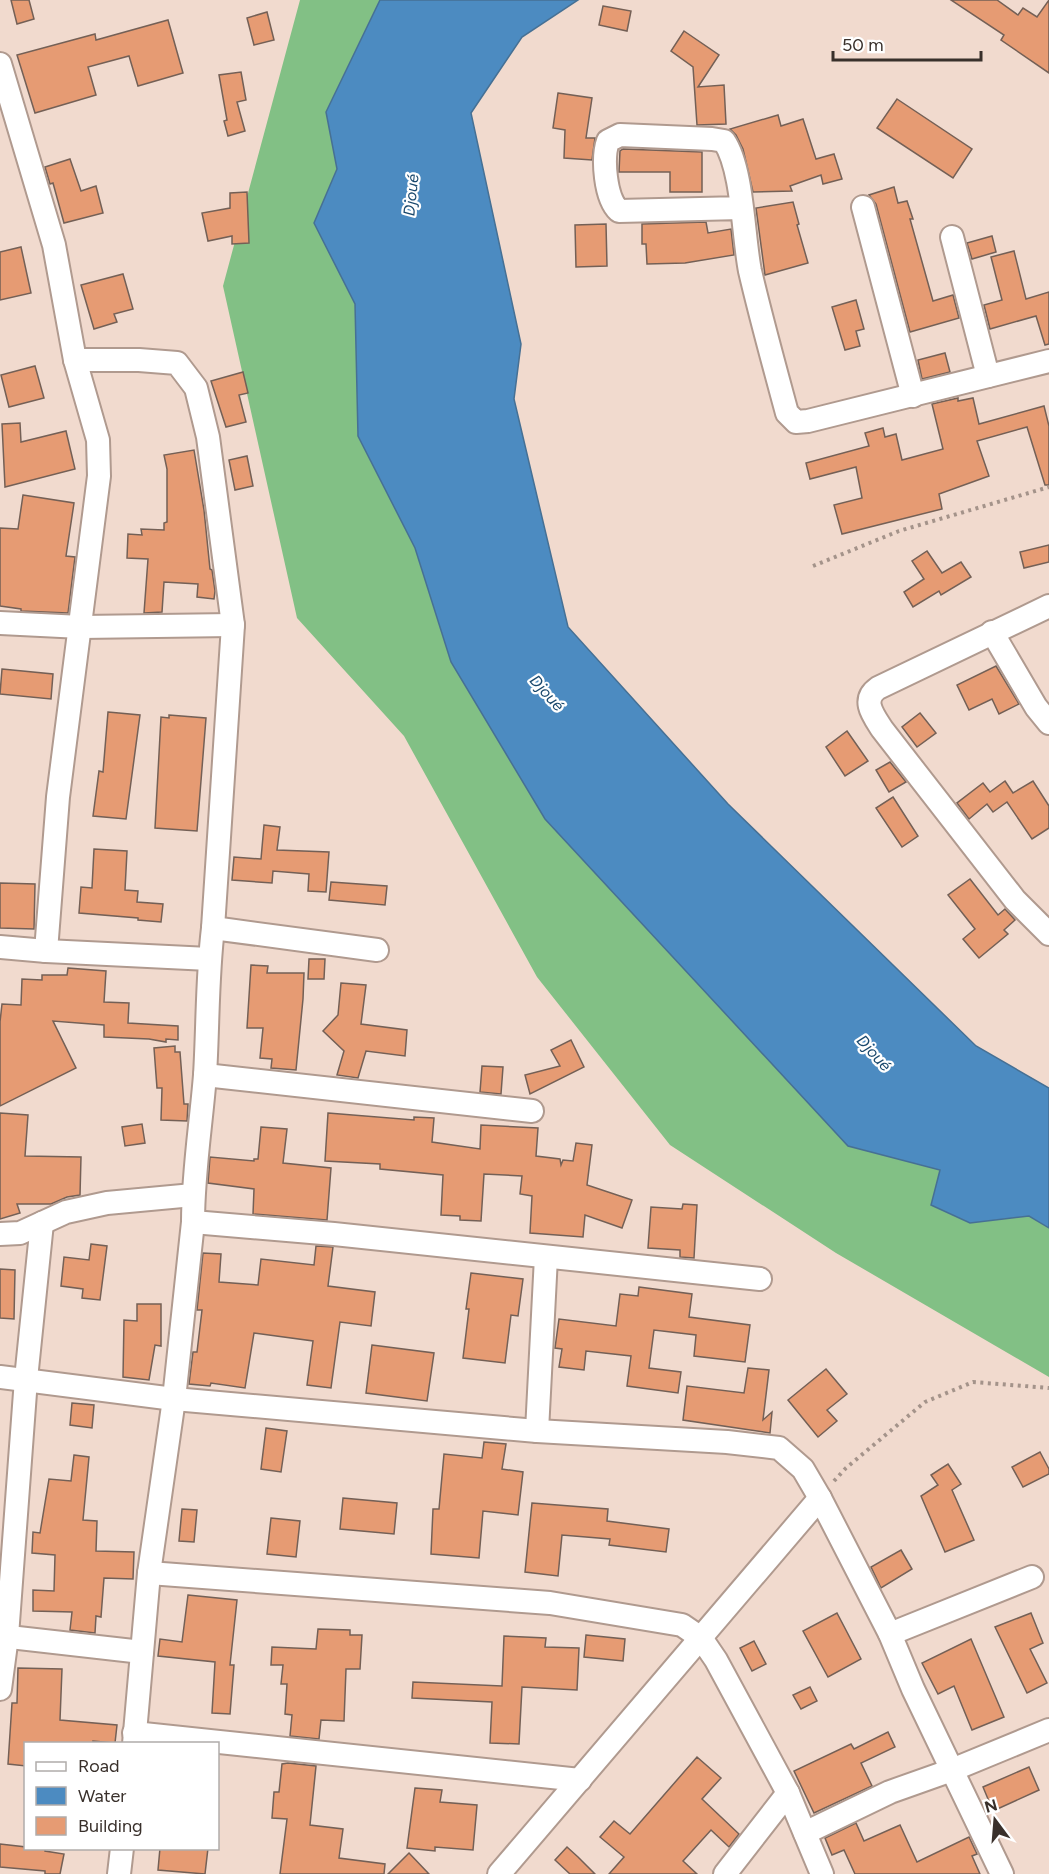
<svg xmlns="http://www.w3.org/2000/svg" width="1049" height="1874" font-family="Figtree,sans-serif">
<style>
.forest{fill:#82c085}
.water{fill:#4c8bc1;stroke:#467094;stroke-width:1.5}
.building{fill:#e69b73;stroke:#746056;stroke-width:1.5}
.lines{fill:none;stroke-linecap:round;stroke-linejoin:round}
.minor-casing{stroke:#b09a8f;stroke-width:26}
.path{stroke:#a4938a;stroke-width:4;stroke-dasharray:3 4.5;stroke-linecap:butt}
.minor{stroke:#fff;stroke-width:22}
.labels{text-anchor:middle;dominant-baseline:central;stroke-width:4.5;stroke-linejoin:round;paint-order:stroke}
.water-label{font-size:16px;font-style:italic;fill:#19486d;stroke:#fff}
</style>
<rect width="100%" height="100%" fill="#f1dace"/>
<path class="forest" d="M300 0H380L326 112 337 169 315 223 355 304 358 436 415 548 451 662 545 819 848 1146 941 1170 931 1205 970 1223 1029 1216 1049 1228V1377L836 1253 670 1145 537 977 404 736 297 618 223 286Z"/>
<path class="water" d="M380 0H578L522 37 471 113 521 344 514 399 568 627 728 804 976 1046 1049 1088V1228L1029 1216 970 1223 931 1205 940 1170 848 1146 545 819 451 662 415 548 358 436 355 304 314 223 337 169 326 112Z"/>
<g class="building">
<path d="M11 0H29L34 19 17 24Z"/>
<path d="M951 0H997L1018 15 1023 8 1037 17 1049 0V73L1001 40 1004 35Z"/>
<path d="M603 6 631 11 627 31 599 25Z"/>
<path d="M267 12 274 40 254 45 247 18Z"/>
<path d="M168 20 183 73 138 86 129 56 88 67 96 95 35 113 17 55 95 34 96 40Z"/>
<path d="M684 31 719 55 698 87 724 85 726 124 697 125 693 67 671 51Z"/>
<path d="M241 72 246 100 237 102 245 131 228 136 224 121 227 120 219 75Z"/>
<path d="M558 93 592 98 586 138H595L592 160 564 158 565 130 553 128Z"/>
<path d="M897 99 972 149 953 178 877 128Z"/>
<path d="M778 115 781 126 803 119 816 159 834 154 842 179 823 184 821 175 790 186 792 191 753 192 743 149 736 135 730 129Z"/>
<path d="M623 149 702 152V192H670V172H619L620 151Z"/>
<path d="M70 159 81 191 96 186 103 213 64 223 53 183 50 184 45 167Z"/>
<path d="M894 187 898 203 907 201 913 219H910L933 301 953 295 959 318 910 332 876 204 869 195Z"/>
<path d="M247 192 249 243 232 244V236L208 241 202 213 230 208V193Z"/>
<path d="M793 202 799 224 797 225 808 263 765 275 756 208Z"/>
<path d="M706 222 708 233 731 229 734 255 685 263 647 264 646 244H642V224Z"/>
<path d="M606 224 607 266 576 267 575 225Z"/>
<path d="M992 236 996 252 972 259 967 243Z"/>
<path d="M21 247 31 293 0 300V252Z"/>
<path d="M1014 251 1026 299 1049 292V344L1045 345 1036 316 990 329 984 305 1002 300 991 257Z"/>
<path d="M123 274 133 309 114 314 117 322 94 329 81 285Z"/>
<path d="M856 300 864 329 856 331 860 346 845 350 832 307Z"/>
<path d="M945 353 950 372 922 379 918 360Z"/>
<path d="M35 366 44 398 9 407 1 375Z"/>
<path d="M243 372 248 393 239 395 246 422 226 427 211 381Z"/>
<path d="M958 398V401L973 398 979 424 1044 406 1049 426V485H1045L1027 427 977 441 989 476 939 494 942 509 842 534 834 505 862 498 856 467 810 479 806 463 869 446 865 433 883 428 885 437 896 434 902 460 943 449 932 404Z"/>
<path d="M20 423 21 442 66 431 75 469 5 487 2 424Z"/>
<path d="M194 450 204 510 210 569 212 570 215 591 214 599 197 597 198 584 164 582 162 612 144 613 148 559 127 558 128 534 142 535 141 529 164 530V523L167 522V469L164 455Z"/>
<path d="M247 456 253 486 235 490 229 460Z"/>
<path d="M23 495 74 503 66 556 75 557 68 613 21 611V609L0 606V528L18 529Z"/>
<path d="M1049 545V562L1024 568 1020 552Z"/>
<path d="M927 551 942 573 961 562 971 577 941 595 939 591 913 607 904 592 924 579 912 561Z"/>
<path d="M996 666 1019 704 999 714 992 699 969 710 957 685Z"/>
<path d="M2 669 53 674 51 699 0 694Z"/>
<path d="M108 712 140 715 126 819 93 816 99 771 103 772Z"/>
<path d="M920 713 936 733 917 747 902 727Z"/>
<path d="M169 715 206 718 197 831 155 828 161 717 169 718Z"/>
<path d="M847 731 868 761 845 776 826 747Z"/>
<path d="M890 762 906 782 889 792 876 770Z"/>
<path d="M1005 781 1013 793 1033 781 1049 806V828L1032 839 1007 802 993 812 987 804 969 819 957 803 983 783 990 792Z"/>
<path d="M893 797 918 836 902 847 876 808Z"/>
<path d="M264 825 280 827 277 850 329 852 326 892 308 891 309 874 273 871 272 883 232 880 234 857 261 859Z"/>
<path d="M94 849 127 851 125 890 138 891 137 902 163 904 161 922 138 920V918L79 913 81 887 92 888Z"/>
<path d="M970 879 998 915 1005 909 1015 920 1004 930 1008 934 979 958 963 939 975 929 948 895Z"/>
<path d="M331 882 387 886 385 905 329 900Z"/>
<path d="M0 883 35 884 34 929 0 928Z"/>
<path d="M309 959H325L324 979H308Z"/>
<path d="M251 965 268 966 267 973H304L303 999 296 1070 271 1068 272 1059 260 1058 263 1028H247Z"/>
<path d="M68 968 106 971 104 1002 129 1003 128 1023 178 1026V1040L166 1039V1042L149 1039 104 1037V1025L53 1021 76 1068 0 1106V1022L2 1004 21 1005 22 979 42 980V975H67Z"/>
<path d="M341 983 366 985 361 1024 407 1030 405 1056 366 1051 358 1078 337 1075 344 1051 323 1031 338 1015Z"/>
<path d="M571 1040 584 1067 530 1094 525 1075 560 1066 551 1050Z"/>
<path d="M175 1046V1052H180L184 1104H188L187 1121 161 1120 162 1088H157L154 1048Z"/>
<path d="M482 1066 503 1067 501 1094 480 1092Z"/>
<path d="M0 1113 28 1115 25 1156 81 1157 80 1195 67 1197 51 1204H17L20 1213 0 1219Z"/>
<path d="M328 1113 414 1120V1117L434 1118 432 1142 480 1149 481 1125 538 1128 536 1156 560 1159 561 1165 563 1160 573 1161 576 1143 592 1145 587 1185 632 1200 622 1228 585 1215 583 1237 530 1233 532 1196 520 1194 522 1176 484 1174 481 1221 460 1220V1216L441 1215 443 1175 380 1169V1164L325 1161Z"/>
<path d="M142 1124 145 1143 125 1146 122 1127Z"/>
<path d="M261 1127 287 1129 283 1163 331 1168 327 1220 253 1214 254 1189 208 1183 210 1157 254 1161V1159H258Z"/>
<path d="M683 1204 697 1205 694 1258 680 1257V1250L648 1248 651 1207 682 1209Z"/>
<path d="M91 1244 107 1246 100 1300 82 1298 83 1289 61 1286 64 1257 89 1260Z"/>
<path d="M316 1246 333 1247 328 1286 375 1292 371 1326 340 1322 331 1388 307 1385 313 1341 254 1333 245 1388 211 1383 210 1386 189 1384 193 1352H197L202 1310H197L203 1253 221 1254 219 1282 258 1285 261 1259 314 1265Z"/>
<path d="M0 1269 15 1270 14 1319 0 1318Z"/>
<path d="M471 1273 523 1279 518 1316 511 1315 505 1363 463 1358 469 1309H466Z"/>
<path d="M639 1287 692 1294 689 1317 750 1325 745 1362 694 1356 696 1335 654 1330 649 1368 681 1372 678 1393 627 1386 631 1356 586 1351 584 1370 559 1367 562 1349 555 1348 559 1319 616 1326 620 1294 638 1296Z"/>
<path d="M137 1304H161V1346L155 1345 149 1380 123 1377 124 1320 137 1321Z"/>
<path d="M372 1345 434 1353 427 1401 366 1393Z"/>
<path d="M748 1368 769 1370 763 1420 772 1412 770 1433 683 1420 687 1386 744 1393Z"/>
<path d="M826 1369 847 1394 827 1410 837 1421 818 1437 788 1400Z"/>
<path d="M72 1403 94 1405 92 1428 70 1425Z"/>
<path d="M266 1428 287 1431 281 1472 261 1469Z"/>
<path d="M484 1442 506 1444 502 1469 523 1472 518 1515 483 1511 479 1558 431 1554 433 1509H439L444 1454 482 1458Z"/>
<path d="M1040 1452 1049 1469V1474L1023 1487 1012 1467Z"/>
<path d="M74 1455 89 1457 83 1520 97 1521 96 1551 134 1552 133 1579 104 1578 101 1617 96 1616 95 1633 70 1630 72 1612 33 1611V1590L54 1591 55 1555 32 1553 33 1532 40 1533 49 1479 71 1481Z"/>
<path d="M948 1464 961 1484 952 1490 974 1540 945 1552 921 1496 938 1485 931 1475Z"/>
<path d="M343 1498 397 1503 394 1534 340 1529Z"/>
<path d="M532 1503 608 1509 607 1521 669 1529 666 1552 609 1545 610 1539 562 1535 558 1576 525 1572Z"/>
<path d="M182 1509 197 1510 194 1542 179 1541Z"/>
<path d="M271 1518 300 1521 296 1557 267 1554Z"/>
<path d="M901 1550 912 1569 881 1588 871 1567Z"/>
<path d="M188 1595 237 1600 230 1665H234L230 1714 212 1713 215 1662 158 1656 160 1639 182 1642Z"/>
<path d="M837 1613 861 1659 828 1677 803 1631Z"/>
<path d="M1031 1613 1043 1643 1030 1649 1047 1683 1027 1693 995 1627Z"/>
<path d="M318 1629 350 1630V1635H362L360 1669H346L344 1721 321 1720 319 1739 290 1736 292 1715 285 1714 287 1684H281L283 1665H271L272 1647 316 1649Z"/>
<path d="M586 1635 625 1639 623 1661 584 1657Z"/>
<path d="M504 1636 546 1638 545 1647 579 1648 577 1690 522 1687 519 1744 490 1743 492 1702 412 1698 413 1682 502 1686Z"/>
<path d="M971 1639 1004 1717 972 1730 954 1686 938 1694 922 1663Z"/>
<path d="M754 1641 766 1664 752 1671 740 1648Z"/>
<path d="M18 1668 62 1669 60 1720 117 1725 115 1743 93 1741V1743H26V1766L8 1764 12 1703H17Z"/>
<path d="M810 1687 817 1701 801 1709 793 1695Z"/>
<path d="M888 1732 895 1747 861 1763 872 1786 814 1813 794 1771 851 1744 854 1749Z"/>
<path d="M697 1757 721 1778 702 1799 739 1834 729 1847 711 1830 683 1861 697 1874H609L624 1857 600 1837 614 1821 630 1834Z"/>
<path d="M288 1763 316 1766 310 1825 343 1829 339 1858 385 1864 384 1874H280L287 1819 272 1818 274 1792H279L282 1764Z"/>
<path d="M1029 1767 1039 1790 993 1811 983 1787Z"/>
<path d="M415 1788 442 1790 440 1802 477 1805 473 1850 435 1847V1851L407 1848Z"/>
<path d="M856 1823 864 1841 900 1825 917 1862 969 1837 977 1854 972 1856 980 1874H855L844 1850 832 1855 825 1838Z"/>
<path d="M0 1844 26 1847V1848H45V1851L64 1854 60 1874H45V1871L0 1867Z"/>
<path d="M567 1847 578 1857 595 1874H570L555 1860Z"/>
<path d="M160 1848H208L205 1874 158 1870Z"/>
<path d="M409 1853 429 1874H388Z"/>
</g>
<g class="lines">
<g class="minor-casing">
<g id="minor">
<path d="M0 64 54 245 75 360 98 440 99 476 58 797 46 951"/>
<path d="M863 207 913 396"/>
<path d="M741 208 619 211C605 198 602 158 608 141L620 135 712 139 724 141C743 169 743 236 750 271 761 318 774 365 787 413L796 422 808 421 1049 361"/>
<path d="M952 237 988 376"/>
<path d="M75 360H139L177 363 196 388 208 437 233 625 213 928C207 977 208 1026 205 1075 201 1125 193 1173 193 1222L174 1399 149 1573 134 1744"/>
<path d="M1049 606 878 688C861 700 873 715 882 729L1015 900 1049 934"/>
<path d="M0 623 81 627 233 625"/>
<path d="M992 632 1036 707 1049 723"/>
<path d="M213 928 377 950"/>
<path d="M0 947 46 951 209 959"/>
<path d="M205 1075 532 1111"/>
<path d="M193 1222 334 1234 760 1279"/>
<path d="M0 1234 20 1233 66 1212 107 1203 193 1195"/>
<path d="M0 1377 174 1399 537 1431 727 1442 779 1448 803 1469 820 1498 890 1634 913 1689 1002 1874"/>
<path d="M537 1431 546 1257"/>
<path d="M149 1573 550 1603 682 1625 701 1638 716 1660 788 1793 822 1874"/>
<path d="M890 1634 1032 1577"/>
<path d="M0 1636 142 1652"/>
<path d="M0 1689 7 1636 26 1379 42 1223"/>
<path d="M134 1733 580 1780"/>
<path d="M805 1833 890 1792 952 1770 1049 1730"/>
<path d="M119 1874 122 1848"/>
<path d="M499 1874 820 1498"/>
<path d="M725 1874 788 1793"/>
</g>
</g>
<g class="path">
<path d="M813 566 899 531 1049 487"/>
<path d="M834 1481 846 1468 925 1402 973 1382 1049 1388"/>
</g>
<use href="#minor" class="minor"/>
</g>
<g class="labels">
<g class="water-label">
<text transform="translate(411 195) rotate(-84)">Djoué</text>
<text transform="translate(547 693) rotate(48)">Djoué</text>
<text transform="translate(874 1053) rotate(48)">Djoué</text>
</g>
</g>
<rect x="24" y="1742" width="195" height="108" fill="#ffffff" stroke="#b0acaa" stroke-width="1.5"/>
<rect x="36" y="1762" width="30" height="9" fill="#ffffff" stroke="#b0acaa" stroke-width="1.5"/>
<text x="78" y="1772" font-size="18" fill="#39302b">Road</text>
<rect x="36" y="1787" width="30" height="18" fill="#4c8bc1" stroke="#b0acaa" stroke-width="1.5"/>
<text x="78" y="1802" font-size="18" fill="#39302b">Water</text>
<rect x="36" y="1817" width="30" height="18" fill="#e69b73" stroke="#b0acaa" stroke-width="1.5"/>
<text x="78" y="1832" font-size="18" fill="#39302b">Building</text>
<g transform="translate(995 1820) rotate(344)" stroke="#ffffff" stroke-width="4.5" paint-order="stroke">
<path d="M0-4.5L10 22L0 15L-10 22Z" fill="#39302b"/>
<text y="-9" font-size="16" font-weight="bold" text-anchor="middle" fill="#39302b">N</text>
</g>
<path d="M833 51v9h148v-9" fill="none" stroke="#39302b" stroke-width="3"/>
<text x="842" y="51" font-size="18" fill="#39302b" stroke="#ffffff" stroke-width="4.5" paint-order="stroke">50 m</text>
</svg>
